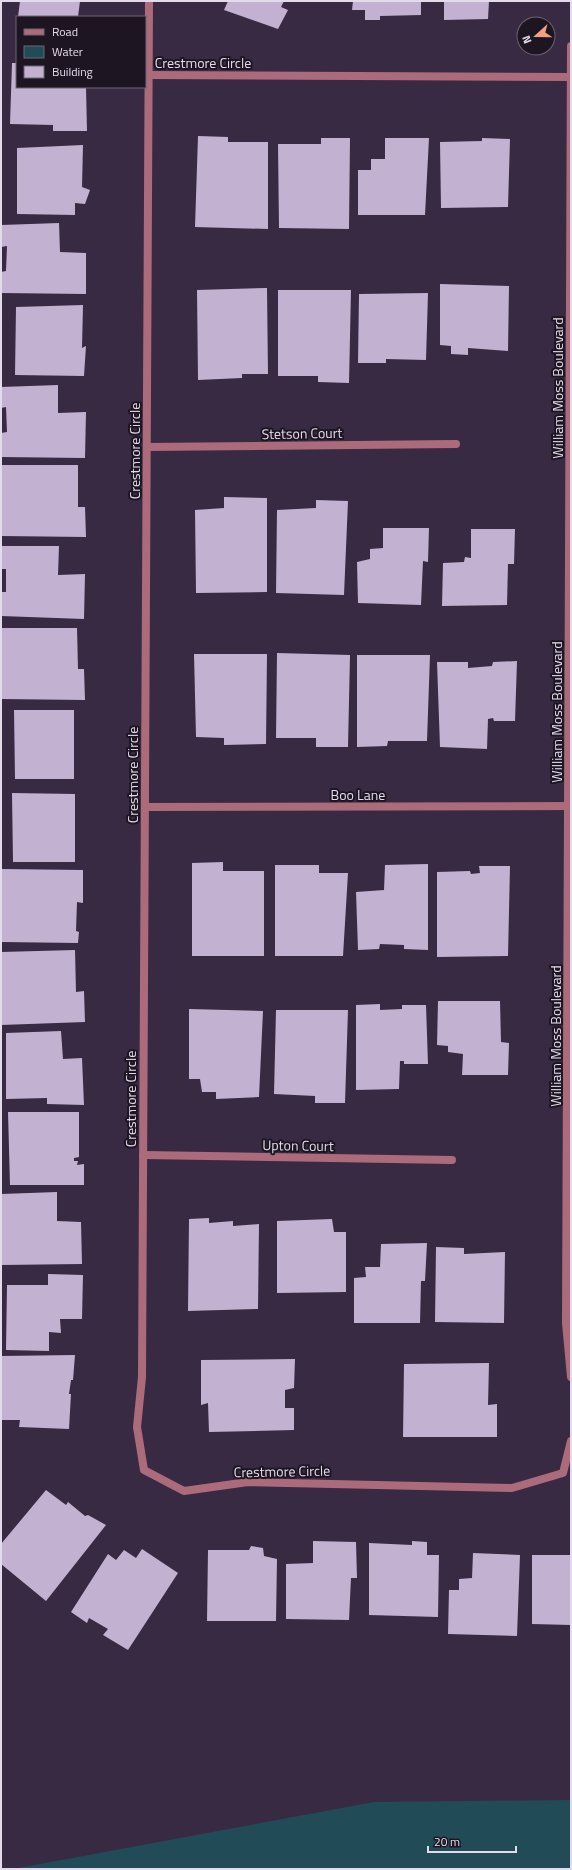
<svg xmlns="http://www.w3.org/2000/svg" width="572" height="1870" font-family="'Titillium Web',sans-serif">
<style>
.water{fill:#214c57}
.building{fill:#c2b1d1}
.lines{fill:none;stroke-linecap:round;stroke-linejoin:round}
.street{stroke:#ac6b7b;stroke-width:8}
.labels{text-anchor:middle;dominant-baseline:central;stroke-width:4;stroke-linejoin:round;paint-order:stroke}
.street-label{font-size:14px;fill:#e3daeb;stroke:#1d1622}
</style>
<rect width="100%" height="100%" fill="#392a44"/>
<path class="water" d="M571 1800V1869H13L374 1802Z"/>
<g class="building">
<path d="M20 1H80L78 17H18Z"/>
<path d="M228 1H284L281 7 288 10 278 29 224 10Z"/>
<path d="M353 1H421V15L380 16V20H365V10H352Z"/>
<path d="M444 1H489L488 19 444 20Z"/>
<path d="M12 63H17V87H86L87 131H53V125L10 124Z"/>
<path d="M198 136 228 137V142H268V229L195 227Z"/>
<path d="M321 138H350L349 229 279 228 278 144H321Z"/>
<path d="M385 138H429L425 215H358V170H371V159H385Z"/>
<path d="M482 138 510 139 508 207 441 208 440 142 482 141Z"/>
<path d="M83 145 82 187 90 190 85 204 75 203V215L17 214V148Z"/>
<path d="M59 223 60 252 86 253V294L1 293V272L6 271 7 246 1 247V225Z"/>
<path d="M440 284 509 286 508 351 468 348V355L451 354V346L440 345Z"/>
<path d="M267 288 268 374H242V378L198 380 197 290Z"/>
<path d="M278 290H351L349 383 318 382V376H278Z"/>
<path d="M428 293 426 360 386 359V363H358L359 294Z"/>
<path d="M83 305 82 348 86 346 84 376 15 375 16 307Z"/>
<path d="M58 385V413L86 412 85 458 1 457V433L7 432 6 407 1 408V387Z"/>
<path d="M1 465H78V507H85L86 537 1 536Z"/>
<path d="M224 497 267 498V592L196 593 195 510 224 508Z"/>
<path d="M316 500 348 501 344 595 276 593 277 510 316 508Z"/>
<path d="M383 528H429L428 562 423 561 421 605 358 603 357 562 370 559V549L383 548Z"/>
<path d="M471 529H515L514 564H508L507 605 442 606 443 563 464 562 465 557 471 558Z"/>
<path d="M1 546H59L58 575 85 574 84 619 1 616V592H6V569H1Z"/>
<path d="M1 628H77L78 669H84L85 700 1 699Z"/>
<path d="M277 653 350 655 348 747H316V738H276Z"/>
<path d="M194 654H267L266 744 224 745V738L196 737Z"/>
<path d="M357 655H430L427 741H388L387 746 357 747Z"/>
<path d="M517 661 515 721H494L493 718 488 719 487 749 440 747 437 662H468V668L492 666 493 662Z"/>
<path d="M14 710H74V779H15Z"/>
<path d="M12 793 75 794V862H13Z"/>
<path d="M223 862V871H264V956H192V863Z"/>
<path d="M428 864V950L404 949V945L380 944 379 949 358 950 356 892 384 890 385 865Z"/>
<path d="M275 865H319V873H348L343 956H275Z"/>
<path d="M479 866H510L508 956 437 957V872L470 871 471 874 480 873Z"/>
<path d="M1 869 83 870V903L77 902 76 931 79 932 78 943 1 942Z"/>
<path d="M75 950 76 992 84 991 85 1022 1 1025V952Z"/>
<path d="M438 1001H500L501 1042 509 1043 508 1075H462L463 1054 448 1052V1046L437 1045Z"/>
<path d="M380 1004V1010L402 1009V1005H426L428 1064H404V1061H400L399 1089 356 1090V1005Z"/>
<path d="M189 1009 263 1011 259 1097 216 1099V1092H202L200 1079H189Z"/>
<path d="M276 1010H348L345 1103H315V1096L274 1094Z"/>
<path d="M61 1031 63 1059 82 1058 84 1105 47 1104V1098L6 1099V1033Z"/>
<path d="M8 1112H79V1157L74 1158V1161H78L77 1165 84 1164V1185H10Z"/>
<path d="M57 1192V1221L81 1222 82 1264 1 1265V1194Z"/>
<path d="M209 1218V1223L233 1221V1226L259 1224 258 1309 188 1311 189 1219Z"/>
<path d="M332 1219 334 1232H346V1292L277 1293V1221Z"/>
<path d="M427 1243 425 1281H421L420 1323H354V1278L366 1277 365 1267H380L381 1244Z"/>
<path d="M436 1247 464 1248V1254L505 1252 504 1323 435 1322Z"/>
<path d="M48 1274 83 1275 82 1319H60L61 1333 49 1332V1351L6 1350 7 1285H48Z"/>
<path d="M75 1355 73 1380H71L69 1394H71L69 1429 19 1427 20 1420H1V1356Z"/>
<path d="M295 1359 294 1388 285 1390V1408H294V1430L209 1432 208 1403 201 1405V1360Z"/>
<path d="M489 1363 488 1405 497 1404V1437H403L404 1364Z"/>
<path d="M46 1490 66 1505 68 1502 85 1516 88 1515 106 1525 46 1601 1 1564V1544Z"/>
<path d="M313 1541 356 1542 357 1578H351L349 1620 286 1619V1564L313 1563Z"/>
<path d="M412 1541 427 1542V1555H439L438 1617 369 1615V1543L412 1545Z"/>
<path d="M251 1546 263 1548 264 1556 277 1559 276 1621H207L208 1550H249Z"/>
<path d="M142 1549 178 1573 128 1650 103 1635 108 1629 89 1618 87 1623 71 1612 108 1554 116 1560 124 1550 136 1558Z"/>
<path d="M473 1553 520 1555 517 1636 448 1634 449 1590H459V1579L472 1578Z"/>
<path d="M532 1555H571V1625L532 1624Z"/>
</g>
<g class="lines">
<g class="street">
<path d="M149 1 142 1377 137 1427 144 1470 184 1491 248 1482 512 1488 563 1473 571 1441"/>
<path d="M571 46 566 1323 571 1377"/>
<path d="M147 75 571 77"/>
<path d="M147 447 456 444"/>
<path d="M145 807 571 806"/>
<path d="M143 1155 452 1160"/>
</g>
</g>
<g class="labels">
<g class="street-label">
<text x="203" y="62">Crestmore Circle</text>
<text transform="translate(557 388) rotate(-90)">William Moss Boulevard</text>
<text transform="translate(302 433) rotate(-1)">Stetson Court</text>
<text transform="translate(134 451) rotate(-90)">Crestmore Circle</text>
<text transform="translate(556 712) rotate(-90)">William Moss Boulevard</text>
<text transform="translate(132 775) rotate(-90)">Crestmore Circle</text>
<text x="358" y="794">Boo Lane</text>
<text transform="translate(555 1036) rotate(-90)">William Moss Boulevard</text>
<text transform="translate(130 1099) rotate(-90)">Crestmore Circle</text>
<text transform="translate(298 1145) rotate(1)">Upton Court</text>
<text transform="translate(282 1471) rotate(-1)">Crestmore Circle</text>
</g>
</g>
<rect width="572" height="1870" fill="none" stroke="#e3daeb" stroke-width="4"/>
<rect x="16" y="16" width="130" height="72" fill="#1d1622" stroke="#6c6472"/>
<rect x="24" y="29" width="20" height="6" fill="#ac6b7b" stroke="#6c6472"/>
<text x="52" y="36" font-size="12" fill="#e3daeb">Road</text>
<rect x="24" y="46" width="20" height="12" fill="#214c57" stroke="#6c6472"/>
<text x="52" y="56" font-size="12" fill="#e3daeb">Water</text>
<rect x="24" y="66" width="20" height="12" fill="#c2b1d1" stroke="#6c6472"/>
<text x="52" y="76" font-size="12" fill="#e3daeb">Building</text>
<g transform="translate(536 36) rotate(249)"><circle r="19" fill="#1d1622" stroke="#6c6472"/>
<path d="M0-3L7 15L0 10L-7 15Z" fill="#f2a081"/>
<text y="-6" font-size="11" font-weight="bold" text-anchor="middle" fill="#e3daeb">N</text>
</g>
<path d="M428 1846v6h88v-6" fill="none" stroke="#e3daeb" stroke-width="2"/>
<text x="434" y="1846" font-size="12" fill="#e3daeb" stroke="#1d1622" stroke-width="3" paint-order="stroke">20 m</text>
</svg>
